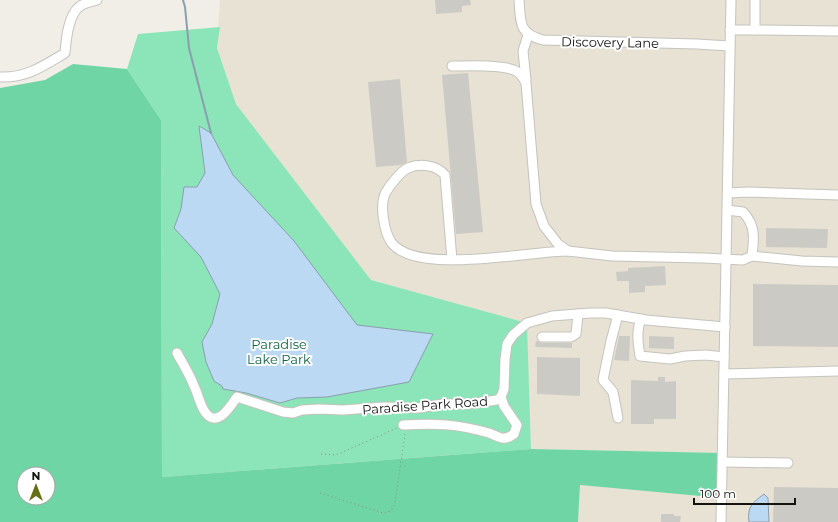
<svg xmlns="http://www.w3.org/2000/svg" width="838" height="522" font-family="Montserrat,sans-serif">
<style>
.built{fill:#e7e2d4}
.green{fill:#8ce5b8}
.forest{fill:#70d5a5;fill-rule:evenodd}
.water{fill:#bcd9f3;stroke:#8a9eaf}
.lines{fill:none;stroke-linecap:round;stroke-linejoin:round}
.stream{stroke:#8a9eaf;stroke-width:2}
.building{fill:#cccac4}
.minor-casing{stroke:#c5c3bd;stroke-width:11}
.path{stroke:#8c8b86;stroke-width:1;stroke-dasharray:1 3;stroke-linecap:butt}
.minor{stroke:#fff;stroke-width:9}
.labels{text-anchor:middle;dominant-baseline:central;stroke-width:4;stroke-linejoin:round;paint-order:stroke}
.street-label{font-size:13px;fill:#141411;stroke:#fff}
.park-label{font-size:13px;fill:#146142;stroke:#fff}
</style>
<rect width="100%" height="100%" fill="#f1eee8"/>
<path class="built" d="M220 0H838V522H578L580 485 722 498 723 453 531 449 527 323 371 280 236 104 217 48Z"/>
<path class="green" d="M220 27 217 48 236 104 371 280 527 323 531 449 162 477 161 120 127 69 138 34Z"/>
<path class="forest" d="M73 64 127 69 161 120 162 477 531 449 723 453 722 498 580 485 578 522H0V88L45 80ZM24 474H48V498H24Z"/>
<g class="water">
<path d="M199 126 211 133 233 175 294 241 357 325 433 334 409 382 327 397 297 398 280 403 246 393 223 389 222 386 214 381 206 362 202 342 212 324 220 294 201 257 174 228 181 209 184 187H197L205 173Z"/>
<path d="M764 494 768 498 769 522H749C747 507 752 503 764 494Z"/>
</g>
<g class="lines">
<path class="stream" d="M183 0 185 7 189 48 211 133"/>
</g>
<g class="building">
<path d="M435 0H470L471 5 462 6V12L436 14Z"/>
<path d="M468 73 483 232 456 234 442 75Z"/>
<path d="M400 79 407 162 401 165 376 167 368 82Z"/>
<path d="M766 228 828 229 827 248 766 247Z"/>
<path d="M665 266 666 285 645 286V292L629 293V281H617L616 272 628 271V268Z"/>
<path d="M753 284 838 285V347L753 346Z"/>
<path d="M619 336H630L629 361 614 360Z"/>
<path d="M649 336 674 337V349L649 348Z"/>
<path d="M536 341 542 343H572V348L535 347Z"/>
<path d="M537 357 580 358V396L537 394Z"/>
<path d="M658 377H665V382L676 381V419H654V424H631V380L658 381Z"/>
<path d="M774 487 838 488V522H773Z"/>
<path d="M661 514H674V516H681L680 522H661Z"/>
</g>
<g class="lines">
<g class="minor-casing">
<g id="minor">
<path d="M519 0C521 23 518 33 543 40L697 44 729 46"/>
<path d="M755 0V30L838 31"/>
<path d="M730 30H755"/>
<path d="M452 66C468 66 503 64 516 71 521 73 524 79 526 83L536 204 544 226 558 244 568 251 612 256 704 258 743 260 752 256C754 238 756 226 743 212L727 210"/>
<path d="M0 77C27 78 43 66 65 53 66 40 68 16 79 7 83 3 91 2 97 0"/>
<path d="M526 80 523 51 528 35"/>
<path d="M728 193 748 192 838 195"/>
<path d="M752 256 802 261 838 262"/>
<path d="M452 260 445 175C437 165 420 163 408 168 401 171 390 185 386 192 379 204 384 231 391 242 415 276 529 251 568 251"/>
<path d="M618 315 611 341 603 380 613 392 618 418"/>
<path d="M641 319C636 331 638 343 640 356L670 359 685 356 706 355 724 357"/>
<path d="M542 337H571L576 334 578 314"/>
<path d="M177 353C183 364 190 375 194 386 198 394 200 405 205 412 217 429 230 407 237 397L283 412 293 413 302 410 319 409 343 410 384 407 418 408 443 404H468L497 400 501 397 504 389 505 359 507 344 513 335 527 323 552 316 590 313H606L646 320 725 327"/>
<path d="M724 374 838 371"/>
<path d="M403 425C436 423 457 424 489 433 500 437 503 442 514 434L517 425 504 406 501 397"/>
<path d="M723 462 788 463"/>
<path d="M721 522 731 0"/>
</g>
</g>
<g class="path">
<path d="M321 454 335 455 345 451 397 428"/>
<path d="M320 493 383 513 391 511 395 503 396 496 405 434"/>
</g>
<use href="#minor" class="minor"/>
</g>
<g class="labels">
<g class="street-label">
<text transform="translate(610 42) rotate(1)">Discovery Lane</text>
<text transform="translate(425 405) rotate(-4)">Paradise Park Road</text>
</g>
<g class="park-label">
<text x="279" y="344">Paradise<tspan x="279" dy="15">Lake Park</tspan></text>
</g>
</g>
<g transform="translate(36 486)"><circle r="19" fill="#ffffff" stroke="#a1a1a0"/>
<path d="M0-3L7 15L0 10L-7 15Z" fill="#666f16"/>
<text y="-6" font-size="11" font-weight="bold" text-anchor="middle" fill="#141411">N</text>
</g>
<path d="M694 498v6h101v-6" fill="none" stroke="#141411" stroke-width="2"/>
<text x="700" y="498" font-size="12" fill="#141411" stroke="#ffffff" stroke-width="3" paint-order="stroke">100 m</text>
</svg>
